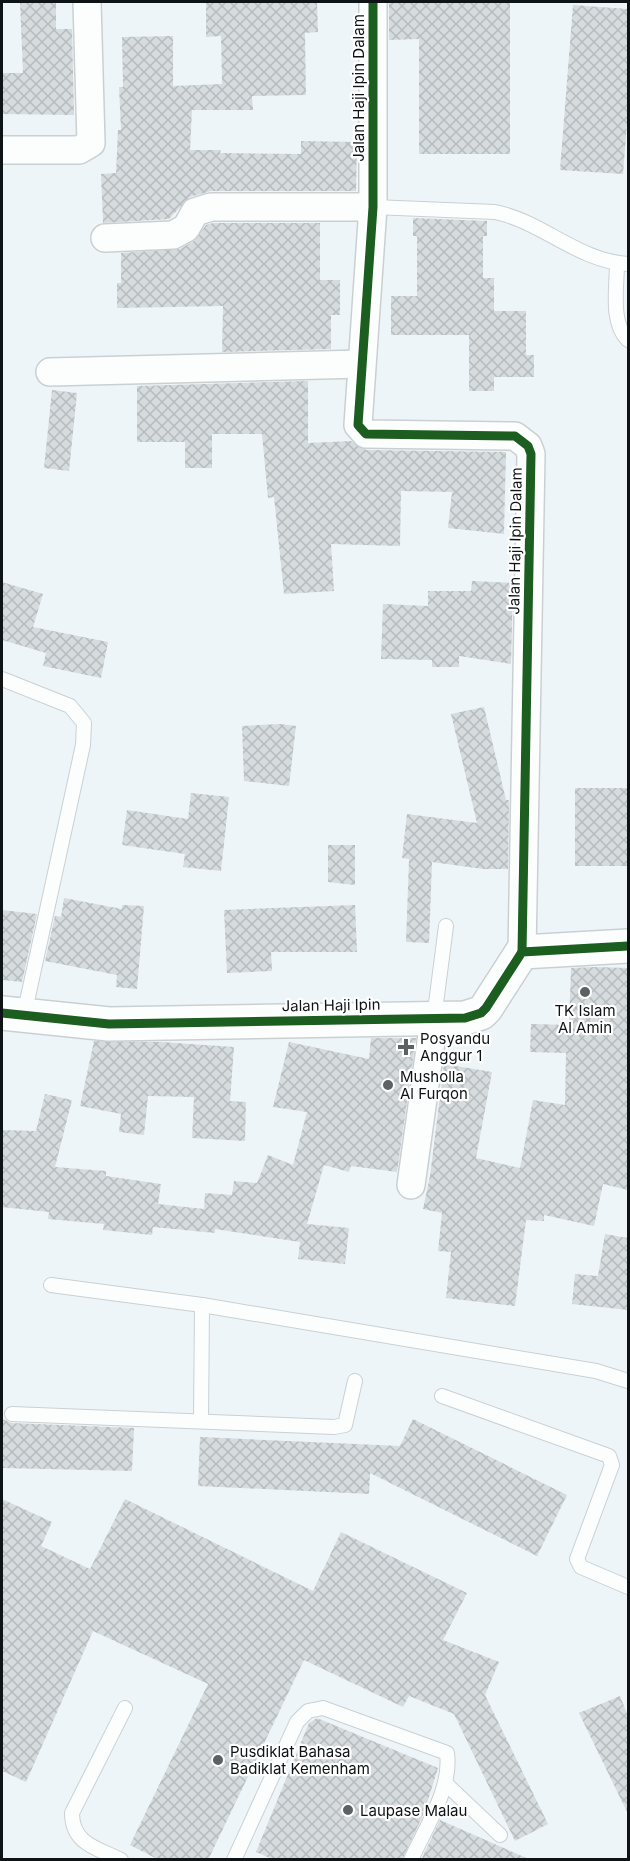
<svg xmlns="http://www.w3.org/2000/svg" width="630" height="1861" font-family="Inter,sans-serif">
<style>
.building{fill:url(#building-cross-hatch)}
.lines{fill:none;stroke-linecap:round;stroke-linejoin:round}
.lane-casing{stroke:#cad0d2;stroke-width:16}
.street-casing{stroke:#cad0d2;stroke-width:30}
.secondary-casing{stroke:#cad0d2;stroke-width:36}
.lane{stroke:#fcfefe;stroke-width:14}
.street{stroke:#fcfefe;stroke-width:27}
.secondary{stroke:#fcfefe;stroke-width:33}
.cycleway-casing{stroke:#fff;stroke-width:13}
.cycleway{stroke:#1b5e20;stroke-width:9}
.poi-dot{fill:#5c6264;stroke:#fff;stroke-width:2}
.labels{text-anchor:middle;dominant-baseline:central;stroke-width:4.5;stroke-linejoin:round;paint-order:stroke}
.street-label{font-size:15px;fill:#0e1315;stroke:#fff}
.poi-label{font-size:15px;fill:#0e1315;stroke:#fff;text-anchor:start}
</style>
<defs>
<pattern id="building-cross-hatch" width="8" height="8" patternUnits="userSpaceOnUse" patternTransform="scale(1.5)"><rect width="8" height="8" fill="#d6dbde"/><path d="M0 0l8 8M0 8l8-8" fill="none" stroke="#b6bbbe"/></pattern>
</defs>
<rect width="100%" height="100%" fill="#eef5f8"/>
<g class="building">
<path d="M20 2H56V29H72L74 115 2 114V73H23Z"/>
<path d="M206 2H317L318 32 305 33 306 95 252 96 253 110H192L190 150H221L220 153 301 154V141L357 142 356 191H211L190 197 169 219 103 223 101 174 116 173 118 130H121L119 87H123L122 37 173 36V86L222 84 221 36 206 37Z"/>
<path d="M389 2H510V154H419V39L389 40Z"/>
<path d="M573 5 628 9V110L623 174 560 170Z"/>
<path d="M413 218 487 221V236H483V278H494V311H526V355H534V377H494V391H469V335H391V296H417V236H413Z"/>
<path d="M213 223H320V280H340V315H331V349L222 352 223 306 117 308V283H121V253L180 249 194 241 206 225Z"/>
<path d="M308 381V443L351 441 366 450 506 452 504 534 448 528 452 492 401 491 400 546 331 544 334 591 284 594 274 497 268 498 262 434H212V468H185V442H137V386Z"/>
<path d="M52 390 77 393 69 471 44 468Z"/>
<path d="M472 581 513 583 511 664 459 656V667H432V660L381 659 383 604 428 606V591H471Z"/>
<path d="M2 582 43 594 33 627 108 642 101 678 43 666 46 653 2 640Z"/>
<path d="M484 707 506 800H509L508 869H483L432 862 429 943 406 942 409 859 402 858 407 814 477 823 451 714Z"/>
<path d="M280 724 296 726 289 786 244 781 242 726Z"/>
<rect x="575" y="788" width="53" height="78"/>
<path d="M191 793 229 797 221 871 183 867 185 854 122 845 127 810 188 819Z"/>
<path d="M328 845H355V885L328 882Z"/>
<path d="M64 898 122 909V905L144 906 137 989 116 987 117 975 45 961 55 916 61 917Z"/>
<path d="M355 905 357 952H271L272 971 227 973 224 910Z"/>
<path d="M2 910 37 914 22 982 2 980Z"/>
<path d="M595 967 628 968V1190L603 1184 594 1226 544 1215V1221L526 1220 515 1306 446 1298 451 1252 438 1251 442 1213 423 1209 430 1176 444 1064 492 1072 476 1158 520 1168 533 1100 565 1105 566 1053 530 1052 531 1024 569 1025 571 968Z"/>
<path d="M371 1038H416L397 1172 351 1166 349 1172 324 1165 307 1224 349 1228 345 1264 298 1259 300 1242 215 1229V1233L153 1227 152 1235 103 1230 104 1224 48 1219 49 1212 2 1207V1130L36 1131 45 1094 72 1100 55 1167 106 1171V1176L161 1184 158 1204 204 1209 205 1193 232 1195 234 1181 257 1183 268 1155 293 1165 307 1112 273 1107 289 1042 369 1059Z"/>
<path d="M94 1041 161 1042 234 1047 230 1101 246 1102 245 1141 192 1138 194 1097 148 1096 144 1135 119 1132 121 1114 80 1106Z"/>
<path d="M605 1234 628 1238V1310L572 1304 575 1274 598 1276Z"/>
<path d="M2 1419 12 1423 134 1428 132 1471 2 1468Z"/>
<path d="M413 1419 567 1495 537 1556 370 1473 369 1494 198 1486 200 1437 400 1446Z"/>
<path d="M2 1499 52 1522 41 1546 90 1569 125 1499 313 1591 341 1532 467 1593 443 1640 499 1662 485 1695 548 1824 515 1841 454 1714 409 1696 403 1707 304 1660 208 1860H159L130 1845 208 1684 93 1631 26 1782 2 1771Z"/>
<path d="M620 1696 628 1716V1814L579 1713Z"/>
<path d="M317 1718 438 1768 424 1813 402 1860H274L256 1852 309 1723Z"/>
<path d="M440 1820 531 1860H421Z"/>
</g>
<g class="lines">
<g class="lane-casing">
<g id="lane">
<path d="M373 207 495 212C543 222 578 261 628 264"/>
<path d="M617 263C617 286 610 323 628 340"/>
<path d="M2 679 70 706 84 723 83 745 24 1015"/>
<path d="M434 1019 446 926"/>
<path d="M51 1285 202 1305 596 1371 628 1381"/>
<path d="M442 1396 609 1456 612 1465 577 1559 581 1567 628 1587"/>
<path d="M12 1414 334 1427 345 1425 355 1381"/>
<path d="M201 1421 202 1305"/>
<path d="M445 1783 500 1835"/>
<path d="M121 1860C97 1848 72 1844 72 1813L125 1708"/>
<path d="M234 1860 297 1722 308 1711 323 1708 447 1753C452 1789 425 1828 411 1860"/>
</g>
</g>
<g class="street-casing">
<g id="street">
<path d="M373 2V207L358 425 366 434 515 436 528 446 531 454 522 952"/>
<path d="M2 150H79L91 143 87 2"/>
<path d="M105 238 173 235 186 228 195 212 211 207H373"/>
<path d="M50 372 361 364"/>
<path d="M411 1185 434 1020"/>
</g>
</g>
<g class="secondary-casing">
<path id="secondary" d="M2 1013 109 1024 465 1018 481 1013 486 1008 522 952 628 946"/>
</g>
<use href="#lane" class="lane"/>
<use href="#street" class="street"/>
<use href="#secondary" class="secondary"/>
<g class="cycleway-casing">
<g id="cycleway">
<path d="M373 2V207L358 425 366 434 515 436 528 446 531 454 522 952"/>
<path d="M2 1013 109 1024 465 1018 481 1013 486 1008 522 952 628 946"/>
</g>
</g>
<use href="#cycleway" class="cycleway"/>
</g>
<g class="poi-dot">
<circle cx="585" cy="992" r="6"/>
<path d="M403 1038h6v6h6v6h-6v6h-6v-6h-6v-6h6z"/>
<circle cx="388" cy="1085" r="6"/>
<circle cx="218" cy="1760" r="6"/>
<circle cx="348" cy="1810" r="6"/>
</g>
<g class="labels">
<g class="street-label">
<text transform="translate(358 88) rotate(-90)">Jalan Haji Ipin Dalam</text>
<text transform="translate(515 541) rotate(-89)">Jalan Haji Ipin Dalam</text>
<text transform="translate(331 1005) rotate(-1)">Jalan Haji Ipin</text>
</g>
<g class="poi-label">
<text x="585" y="1010" text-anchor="middle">TK Islam<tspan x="585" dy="17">Al Amin</tspan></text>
<text x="420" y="1038">Posyandu<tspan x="420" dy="17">Anggur 1</tspan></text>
<text x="400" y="1076">Musholla<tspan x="400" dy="17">Al Furqon</tspan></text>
<text x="230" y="1751">Pusdiklat Bahasa<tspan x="230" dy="17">Badiklat Kemenham</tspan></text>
<text x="360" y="1810">Laupase Malau</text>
</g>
</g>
<rect width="630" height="1861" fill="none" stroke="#0e1315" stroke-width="6"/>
</svg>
